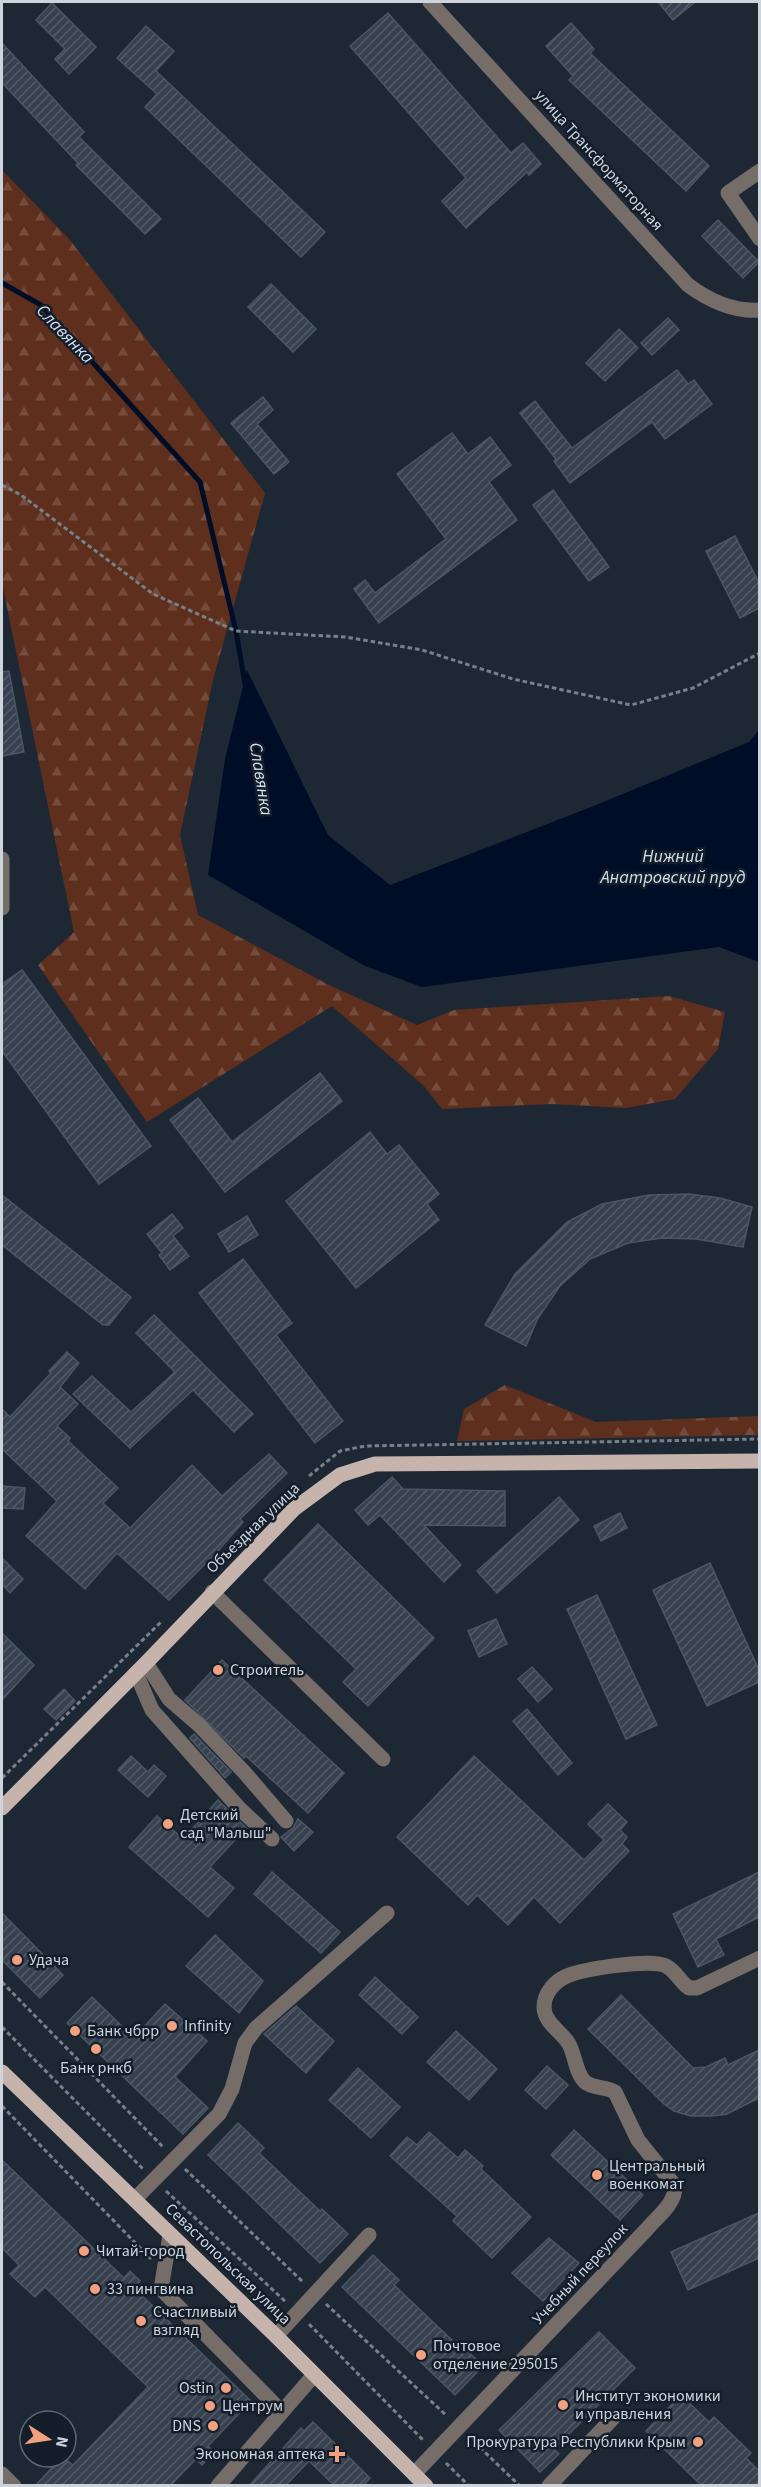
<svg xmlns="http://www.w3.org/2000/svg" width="761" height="2487" font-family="'Source Sans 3',sans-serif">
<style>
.forest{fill:url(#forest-firs)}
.water{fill:#000d26}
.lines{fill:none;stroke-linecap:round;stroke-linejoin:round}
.stream{stroke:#000d26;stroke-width:5}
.building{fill:url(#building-hatch);stroke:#4b5664;stroke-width:1.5}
.path{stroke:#78808a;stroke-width:3;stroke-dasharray:4.5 3;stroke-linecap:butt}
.minor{stroke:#766d69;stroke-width:15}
.major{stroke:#c5b3ac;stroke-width:15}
.poi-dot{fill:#f2a080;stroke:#141e2a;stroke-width:2}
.labels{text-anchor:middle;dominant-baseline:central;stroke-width:5;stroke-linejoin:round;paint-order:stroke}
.street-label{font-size:16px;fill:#cdd4dc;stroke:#141e2a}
.poi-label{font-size:16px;fill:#cdd4dc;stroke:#141e2a;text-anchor:start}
.water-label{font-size:18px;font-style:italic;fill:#d2dfef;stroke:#141e2a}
</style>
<defs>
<pattern id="forest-firs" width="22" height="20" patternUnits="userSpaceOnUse" patternTransform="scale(1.5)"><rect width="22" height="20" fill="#5e2f1d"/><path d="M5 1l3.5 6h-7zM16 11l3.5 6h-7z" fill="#744c3d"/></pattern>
<pattern id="building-hatch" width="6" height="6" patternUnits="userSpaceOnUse" patternTransform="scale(1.5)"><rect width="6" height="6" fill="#37414f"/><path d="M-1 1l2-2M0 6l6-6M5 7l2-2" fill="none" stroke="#535c68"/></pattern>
</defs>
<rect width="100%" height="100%" fill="#1e2834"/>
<g class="forest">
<path d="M2 170 70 240 265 493 213 680 180 835 198 915 329 985 417 1025 454 1010 669 996 725 1012 718 1049 675 1099 626 1108 552 1104 442 1109 423 1085 332 1006 147 1122 38 965 74 932 2 583Z"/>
<path d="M505 1385 596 1422 759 1416V1435L457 1441 464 1409Z"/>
</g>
<path class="water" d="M247 670 328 835 390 885 591 807 749 742 759 730V962L719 947 422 987 365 966 208 875 225 759Z"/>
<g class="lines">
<path class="stream" d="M2 283 41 305 200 482 236 631 245 684"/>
</g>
<g class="building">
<path d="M658 2H695L673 20Z"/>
<path d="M52 3 96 47 69 74 55 59 65 49 36 20Z"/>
<path d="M388 13 511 153 523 143 541 164 529 175 527 172 466 228 442 201 466 178 350 46Z"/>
<path d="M571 23 594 49 590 53 709 166 686 191 569 80 573 76 546 46Z"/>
<path d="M146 26 174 51 156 71 325 232 301 257 145 107 157 94 117 58Z"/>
<path d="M2 43 84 132 79 137 161 219 145 234 76 165 78 163 2 83Z"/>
<path d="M718 220 759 262 743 278 702 236Z"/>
<path d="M271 284 316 329 293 352 248 307Z"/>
<path d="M668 318 679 330 652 355 641 343Z"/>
<path d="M619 329 638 348 605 381 586 363Z"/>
<path d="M677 370 688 384 694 380 712 404 665 439 652 422 570 483 554 461 556 459 520 413 535 401 572 448Z"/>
<path d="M263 397 273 410 257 424 289 462 274 474 231 423Z"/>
<path d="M452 433 468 454 490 437 511 465 489 482 517 520 379 623 354 589 365 580 375 593 446 539 397 474Z"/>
<path d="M553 490 609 567 589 581 533 505Z"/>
<path d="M735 536 759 583V608L740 618 706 551Z"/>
<path d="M9 671 24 752 2 756V672Z"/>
<path d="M22 970 151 1146 99 1184 2 1051V984Z"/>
<path d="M320 1073 342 1101 225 1192 170 1120 198 1098 232 1142Z"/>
<path d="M370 1132 387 1154 399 1145 439 1194 427 1204 439 1220 356 1288 286 1201Z"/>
<path d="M689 1194 720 1198 752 1207 743 1247 696 1239 662 1238 628 1243 590 1259 560 1286 538 1318 526 1346 485 1325 515 1274 567 1222 602 1204 649 1195Z"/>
<path d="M2 1195 131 1297 109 1325H103L2 1245Z"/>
<path d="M172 1214 183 1228 173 1236 189 1256 170 1270 159 1255 162 1253 147 1234Z"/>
<path d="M247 1216 258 1235 229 1252 218 1234Z"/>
<path d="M243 1259 292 1323 276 1335 343 1421 315 1443 199 1293Z"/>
<path d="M154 1315 253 1414 234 1432 193 1390 130 1448 73 1394 92 1376 131 1412 175 1372 136 1333Z"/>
<path d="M67 1352 79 1363 60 1387 78 1404 57 1426 70 1438 68 1441 118 1488 103 1503 130 1528 192 1465 222 1496 269 1454 287 1473 240 1519 243 1522 217 1552 169 1600 117 1553 85 1589 26 1536 57 1501 2 1449V1409L10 1417 51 1373 49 1371Z"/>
<path d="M392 1477 403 1489 505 1491V1526L424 1525 461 1565 444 1582 380 1515 368 1525 355 1510Z"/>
<path d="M2 1486 25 1488 23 1509 2 1508Z"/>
<path d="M559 1497 579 1520 497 1593 477 1571Z"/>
<path d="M620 1513 627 1528 601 1541 594 1526Z"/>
<path d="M318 1524 434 1638 368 1706 343 1682 356 1669 264 1580Z"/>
<path d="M2 1558 23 1579 10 1593 2 1584Z"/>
<path d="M710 1563 759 1670V1682L707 1706 653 1590Z"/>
<path d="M597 1595 657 1725 626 1739 567 1609Z"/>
<path d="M496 1619 507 1644 479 1657 468 1631Z"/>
<path d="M2 1633 34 1665 2 1700Z"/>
<path d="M222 1660 344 1773 308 1813 246 1756 244 1758 185 1700Z"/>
<path d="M532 1667 552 1689 538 1702 518 1679Z"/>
<path d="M64 1689 75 1701 56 1720 44 1709Z"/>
<path d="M527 1709 572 1763 558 1775 513 1721Z"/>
<path d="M194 1734 231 1772 225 1778 190 1738Z"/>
<path d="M131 1756 148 1772 154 1765 166 1776 148 1797 118 1770Z"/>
<path d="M474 1756 584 1860 604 1840 588 1824 608 1804 627 1822 620 1830 627 1837 622 1844 629 1851 560 1923 534 1897 508 1925 477 1895 468 1905 397 1837Z"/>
<path d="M218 1800 246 1828 210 1867 234 1888 208 1917 129 1847 157 1816 183 1839Z"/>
<path d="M298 1819 313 1832 294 1851 281 1837 293 1828Z"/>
<path d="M272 1872 340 1932 321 1953 254 1894Z"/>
<path d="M759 1872V1917L716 1939 724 1955 698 1967 673 1914Z"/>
<path d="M2 1913 63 1975 40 1998 2 1960Z"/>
<path d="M215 1935 263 1981 239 2013 186 1966Z"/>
<path d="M375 1977 418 2017 402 2034 359 1995Z"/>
<path d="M621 1995 693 2068 706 2067 725 2058 728 2065 759 2050V2098L727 2114 712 2116H691L674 2111 664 2104 588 2029Z"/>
<path d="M92 1997 134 2038 165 2004 207 2041 175 2077 208 2108 183 2134 67 2023Z"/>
<path d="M296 2006 334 2041 306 2073 264 2034Z"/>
<path d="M456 2031 497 2069 469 2100 427 2062Z"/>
<path d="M547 2066 568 2085 546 2109 525 2090Z"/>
<path d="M358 2068 400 2107 371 2138 329 2100Z"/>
<path d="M238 2123 264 2148 259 2153 320 2211 322 2209 348 2234 320 2263 208 2155Z"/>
<path d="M574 2130 643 2195 620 2220 551 2155Z"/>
<path d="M429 2132 458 2158 465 2150 483 2166 481 2169 531 2217 492 2258 453 2221 457 2216 390 2156 407 2137 417 2145Z"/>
<path d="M2 2160 124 2278 130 2271 140 2281 134 2288 251 2401 208 2446 214 2452 202 2465 196 2459 170 2486H35L62 2457 73 2465 148 2387 45 2287 35 2297 10 2274 19 2265 2 2248Z"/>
<path d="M759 2213V2258L688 2290 671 2252Z"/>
<path d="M549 2238 579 2263 543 2301 512 2273Z"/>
<path d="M373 2255 399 2280 394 2285 455 2343 457 2341 483 2366 455 2395 342 2287Z"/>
<path d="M599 2332 635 2368 554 2449 559 2454 540 2472 499 2430Z"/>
<path d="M681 2395 709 2422 714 2417 751 2453 746 2458 759 2471V2486H702L646 2431Z"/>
<path d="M313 2422 370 2478 363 2486H335L309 2461 285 2486H249L301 2428 304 2431Z"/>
</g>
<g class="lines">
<g class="path">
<path d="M2 485 21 495 153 594 236 631 345 637 422 650 513 679 631 705 693 688 760 653"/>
<path d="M309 1476 340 1451 365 1446 760 1439"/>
<path d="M2 1778 161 1622"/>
<path d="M2 1982 164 2148"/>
<path d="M2 2027 144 2170"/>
<path d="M2 2106 151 2259"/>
<path d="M185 2169 304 2283"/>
<path d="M166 2191 287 2303"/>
<path d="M326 2304 447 2416"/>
<path d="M309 2324 424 2441"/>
<path d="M469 2437 520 2486"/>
<path d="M446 2463 469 2486"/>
</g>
<g class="minor">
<path d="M430 2 688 285C708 300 734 312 760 310"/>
<path d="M760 171 728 193 760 239"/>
<path d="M2 859V908"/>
<path d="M212 1592 383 1759"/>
<path d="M146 1663 169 1699 199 1725 245 1773 286 1821"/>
<path d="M136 1673 152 1710 239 1808 272 1839"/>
<path d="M135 2199 219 2114 232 2089 245 2043 256 2028 387 1913"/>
<path d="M170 2235 161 2289 282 2412"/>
<path d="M276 2336 369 2235"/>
<path d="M2 2474 14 2486"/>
<path d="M414 2474 647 2229C658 2216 676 2203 675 2186L638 2140 615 2092C605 2086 594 2089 585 2082 576 2074 575 2055 569 2044 562 2032 544 2023 544 2007 544 1993 555 1981 567 1976 583 1969 652 1958 666 1966 676 1971 680 1982 689 1988H697L760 1958"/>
<path d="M218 2486 314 2375"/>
<path d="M549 2486 613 2418"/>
</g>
<g class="major">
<path d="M2 1808 146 1663 294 1509 340 1475 375 1464 760 1461"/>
<path d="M2 2072 276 2336 426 2486"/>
</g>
</g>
<g class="poi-dot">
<circle cx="218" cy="1670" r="6"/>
<circle cx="168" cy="1824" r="6"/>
<circle cx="17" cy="1960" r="6"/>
<circle cx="172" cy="2026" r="6"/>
<circle cx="75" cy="2031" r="6"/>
<circle cx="96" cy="2049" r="6"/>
<circle cx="597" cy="2175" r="6"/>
<circle cx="84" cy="2251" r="6"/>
<circle cx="95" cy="2289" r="6"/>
<circle cx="141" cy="2321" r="6"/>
<circle cx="421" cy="2355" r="6"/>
<circle cx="226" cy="2388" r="6"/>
<circle cx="563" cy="2405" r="6"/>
<circle cx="210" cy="2406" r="6"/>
<circle cx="213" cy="2426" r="6"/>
<circle cx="698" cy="2442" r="6"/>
<path d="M334 2445h6v6h6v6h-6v6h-6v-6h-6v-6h6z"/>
</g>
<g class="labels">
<g class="street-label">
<text transform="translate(599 160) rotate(48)">улица Трансформаторная</text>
<text transform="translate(253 1528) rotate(-44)">Объездная улица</text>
<text transform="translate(228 2264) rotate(44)">Севастопольская улица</text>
<text transform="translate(580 2274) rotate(-47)">Учебный переулок</text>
</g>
<g class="poi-label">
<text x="230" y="1670">Строитель</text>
<text x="180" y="1815">Детский<tspan x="180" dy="18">сад "Малыш"</tspan></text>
<text x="29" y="1960">Удача</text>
<text x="184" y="2026">Infinity</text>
<text x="87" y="2031">Банк чбрр</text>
<text x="96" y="2068" text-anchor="middle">Банк рнкб</text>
<text x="609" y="2166">Центральный<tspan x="609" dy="18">военкомат</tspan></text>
<text x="96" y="2251">Читай-город</text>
<text x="107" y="2289">33 пингвина</text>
<text x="153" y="2312">Счастливый<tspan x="153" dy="18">взгляд</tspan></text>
<text x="433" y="2346">Почтовое<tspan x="433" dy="18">отделение 295015</tspan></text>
<text x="214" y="2388" text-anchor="end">Ostin</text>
<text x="575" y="2396">Институт экономики<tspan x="575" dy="18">и управления</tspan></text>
<text x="222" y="2406">Центрум</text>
<text x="201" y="2426" text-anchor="end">DNS</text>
<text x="686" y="2442" text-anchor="end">Прокуратура Республики Крым</text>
<text x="325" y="2454" text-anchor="end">Экономная аптека</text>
</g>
<g class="water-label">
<text transform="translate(65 334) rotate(46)">Славянка</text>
<text transform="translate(261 779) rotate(81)">Славянка</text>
<text x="673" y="856">Нижний<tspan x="673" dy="21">Анатровский пруд</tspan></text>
</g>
</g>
<rect width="761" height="2487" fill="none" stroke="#cdd4dc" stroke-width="6"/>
<g transform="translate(48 2439) rotate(102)"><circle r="28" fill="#141e2a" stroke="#5e6771" stroke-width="1.5"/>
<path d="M0-4.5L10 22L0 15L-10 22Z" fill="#f2a080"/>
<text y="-9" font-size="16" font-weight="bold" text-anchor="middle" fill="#cdd4dc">N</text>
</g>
</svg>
